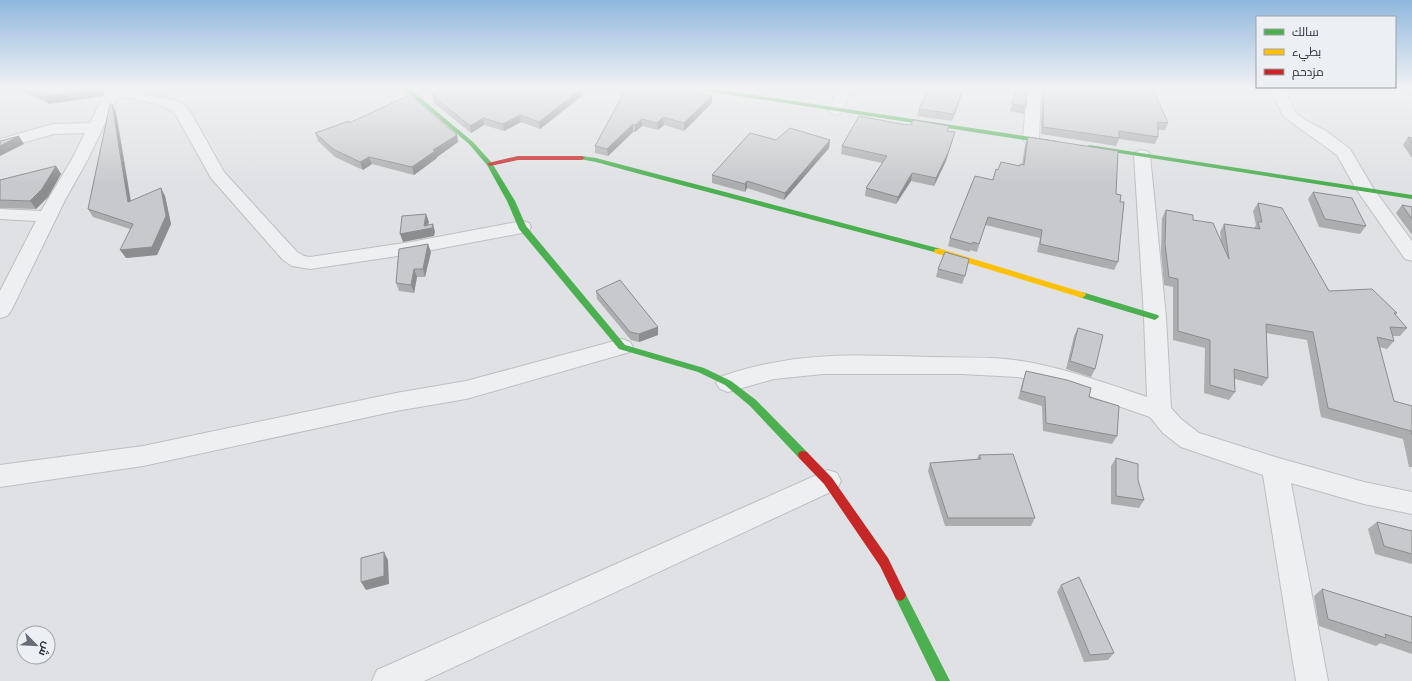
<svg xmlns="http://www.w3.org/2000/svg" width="1412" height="681" font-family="'Titillium Web',Cairo,sans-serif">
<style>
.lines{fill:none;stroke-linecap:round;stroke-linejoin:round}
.street-casing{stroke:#bdbfc2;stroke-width:2}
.street{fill:#eeeff1;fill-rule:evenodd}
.fast{fill:#4caf50;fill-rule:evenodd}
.slow{fill:#ffc107;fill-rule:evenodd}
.jam{fill:#c62828;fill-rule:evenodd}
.wall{fill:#abadaf}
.shaded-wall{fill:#8b8d8f}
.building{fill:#c7c9cc;stroke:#8b8d8f}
</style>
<rect width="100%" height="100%" fill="#dfe1e4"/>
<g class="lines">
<g class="street-casing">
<g id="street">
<path d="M107 89H122L166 98 182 103 191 113 224 172 297 252 304 256 310 257 411 242 522 221 529 223 531 227 529 231 522 233 411 254 310 269 292 266 283 260 211 178 176 115C166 102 134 100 118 96L88 159 65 200 11 311 7 316 0 318V291L36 221 0 219V209L41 211 72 159 85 133 54 134 0 149V139L53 124 90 123Z"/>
<path d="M839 89H853L841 113 836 115 831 113 828 110Z"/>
<path d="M1027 89H1041L1039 139 1037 142 1031 144 1025 142 1023 139Z"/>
<path d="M1270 89H1284L1295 112 1305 120 1326 131 1350 149 1373 188 1412 241V261L1405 259 1356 189 1337 155 1284 117Z"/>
<path d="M1142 150 1148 152 1150 155 1166 317 1171 408 1181 419 1199 433 1275 457 1364 482 1412 492V514L1364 504 1291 483 1328 681H1296L1263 475 1181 447 1163 433 1150 417 1064 387 1018 377 962 374H823L774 379 728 392 720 389 716 383 720 377C737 371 754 366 772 363 825 352 880 356 933 357 966 358 1000 356 1033 363 1072 371 1109 384 1147 397L1144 317 1134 155 1136 152Z"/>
<path d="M622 339 630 342 633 347 630 352 466 399 396 411 143 466 0 487V465L143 446 396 393 466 381Z"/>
<path d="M828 470 837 473 841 481 837 489 424 681H372L377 670Z"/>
</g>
</g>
<use href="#street" class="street"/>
<g class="fast">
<path d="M404 89H410L473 142 492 163 515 201 526 226 625 345 704 368 731 381 756 400 807 452 808 455 807 458 803 459 799 458 750 406 725 385 698 372 619 349 519 229 507 201 487 165 469 144Z"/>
<path d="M703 89H715L1057 141 1060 143 1057 145 706 91Z"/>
<path d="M1089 145 1412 195V199L1087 148 1086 147Z"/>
<path d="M582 156 596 158 941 249 942 251 938 253 636 173 596 162 580 159V157Z"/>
<path d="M1082 292 1158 315 1159 317 1155 320 1079 297 1078 295Z"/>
<path d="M900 589 904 591 950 681H936L894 595 896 591Z"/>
</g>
<path class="slow" d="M935 249H941L1085 293 1086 295 1082 298 1079 297 935 253 934 251Z"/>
<g class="jam">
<path d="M518 156H582L585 158 582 160H518L490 166 487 164 488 163Z"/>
<path d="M803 451 807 452 832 478 888 558 906 595 904 599 900 601 896 599 880 566 824 484 799 458 798 455 799 452Z"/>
</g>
</g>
<g class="wall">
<path d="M20 89H104L105 90 102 96 49 104 20 90Z"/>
<path d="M442 89H582L583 95 540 129 521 122 504 131 484 125 471 133 434 103 432 95Z"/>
<path d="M626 89 712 103 684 131 664 125 658 130 642 126 635 132H633L608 156 595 153V146Z"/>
<path d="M929 89H964L952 121 917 116 919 109Z"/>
<path d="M1017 89 1026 106 1024 114 1010 111Z"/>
<path d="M1042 89H1153L1168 123 1165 130H1158V137L1155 144 1119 139 1116 146 1041 134Z"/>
<path d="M116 112 131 201 165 196 171 224 157 255 126 258 130 229 93 217 88 209Z"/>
<path d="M349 123 457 135 458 142 437 157V158L414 175 372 164 363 170 335 157 318 141 315 133Z"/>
<path d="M901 124 955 132 946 161 934 186 911 181 896 204 865 196 866 188 882 163 841 154 842 146Z"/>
<path d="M1028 137 1116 194 1120 202 1118 262 1114 270 1037 252 1040 238 985 225 977 252 970 250V252L948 246 950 238 992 180 998 170 1022 165 1025 145Z"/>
<path d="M1408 137 1412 138V158L1403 145Z"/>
<path d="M776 140H830L829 148 784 200 747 188 745 192 712 183V175Z"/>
<path d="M56 166 61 174 48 197 36 209 0 208V180Z"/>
<path d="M1313 192 1366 226 1360 234 1319 227 1308 199Z"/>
<path d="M1258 203 1329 291 1397 313 1395 315 1407 328 1400 336H1393L1394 341 1387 349 1379 347 1394 401 1412 406V467H1409L1403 439 1321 417 1307 340 1266 333 1268 378 1262 386 1235 379V392L1229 400 1204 393 1205 348 1173 340V287L1164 285 1161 252 1162 218 1166 210 1193 220 1221 241 1220 232 1224 224 1254 228 1256 225 1253 211Z"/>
<path d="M1402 205 1412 207V235L1396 213Z"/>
<path d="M431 252 425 277H417L414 293 399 291 396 283Z"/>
<path d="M938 269 965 276 962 284 936 277Z"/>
<path d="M596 291 658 335 639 342 631 340 597 299Z"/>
<path d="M1078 328 1095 369 1091 377 1066 369 1074 336Z"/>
<path d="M1026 371 1089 397 1117 436 1112 444 1043 431 1042 406 1018 399 1023 380Z"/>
<path d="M979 455 1035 518 1031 526H945L928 471 930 463 977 459Z"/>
<path d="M1116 458 1138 480 1144 500 1139 508 1111 504V466Z"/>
<path d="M1377 522 1412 531V564L1375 554 1368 529Z"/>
<path d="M1061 585 1114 653 1108 660 1084 662 1057 592Z"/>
<path d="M1322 589 1412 617V654L1380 643 1376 646 1319 626 1314 596Z"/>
</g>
<g class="shaded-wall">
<path d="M98 89H104L105 90 102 96 49 104 45 97Z"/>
<path d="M581 89H582L583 95 540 129 539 122Z"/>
<path d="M963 89H964L952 121 954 114Z"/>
<path d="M712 96V103L684 131V123Z"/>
<path d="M112 104 116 112 132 210 128 202Z"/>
<path d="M520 115 521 122 504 131 503 124Z"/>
<path d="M663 117 664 125 658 130 657 123Z"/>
<path d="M483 118 484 125 471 133 470 126Z"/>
<path d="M642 119V126L635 132V125Z"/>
<path d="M633 124V132L608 156 607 149Z"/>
<path d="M955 132 946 161 934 186 936 178Z"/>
<path d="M457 135 458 142 437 157V158L414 175 412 167 433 150Z"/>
<path d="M19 136 24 144 0 156V146Z"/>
<path d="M830 140 829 148 784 200 785 193Z"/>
<path d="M369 157 372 164 363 170 360 162Z"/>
<path d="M56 166 61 174 48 197 36 209 30 201Z"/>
<path d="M912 173 911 181 896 204 898 197Z"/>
<path d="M747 181V188L745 192V184Z"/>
<path d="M161 188 165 196 171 224 157 255 126 258 120 250Z"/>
<path d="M426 214 429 222 427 229 433 224 435 232 434 236 403 242 400 234 424 226Z"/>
<path d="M428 244 431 252 425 277 423 269Z"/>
<path d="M414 269 417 277 414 293 411 285Z"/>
<path d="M658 327V335L639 342V334Z"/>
<path d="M384 552 388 560 389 584 366 590 361 582Z"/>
</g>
<g class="building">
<path d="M28 89H98L45 97Z"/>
<path d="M442 89H581L539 122 520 115 503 124 483 118 470 126 432 95Z"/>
<path d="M626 89H679L712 96 684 123 663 117 657 123 642 119 635 125 633 124 607 149 595 146Z"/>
<path d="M929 89H963L954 114 919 109Z"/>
<path d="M1017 89H1027L1026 106 1012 104Z"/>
<path d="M1044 89H1153L1168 123 1158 122V137L1119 131V138L1043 127Z"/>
<path d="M410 95 457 135 433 150 435 151 412 167 369 157 360 162 333 149 315 133 349 121V123Z"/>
<path d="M110 104H112L128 202 161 188 166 216 152 247 120 250 133 224 88 209Z"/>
<path d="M859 116 901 124 911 125 913 120 949 126 947 131 955 132 948 153 936 178 912 173 898 197 866 188 887 156 842 146Z"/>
<path d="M790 128 830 140 785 193 747 181 745 184 712 175 750 133 776 140Z"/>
<path d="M19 136 0 146V141Z"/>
<path d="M1028 137 1118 151 1116 194 1121 195 1120 202H1124L1118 262 1040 244 1042 230 988 217 979 244 973 242 972 244 950 238 975 176 993 180 996 169 998 170 1001 162 1020 166V164L1024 165Z"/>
<path d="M1408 137 1412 138V143Z"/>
<path d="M56 166 42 189 30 201 0 200V180Z"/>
<path d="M1313 192 1352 198 1366 226 1325 219Z"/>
<path d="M1258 203 1282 208 1329 291 1372 289 1397 313H1394L1407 328 1390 327 1394 341 1377 337 1394 401 1412 406V435L1411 431 1328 408 1313 332 1266 324 1268 378 1234 369 1235 392 1210 385V340L1178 331V279L1169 277 1165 244 1166 210 1193 215V220L1213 223 1229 259 1224 224 1260 229 1258 222H1262Z"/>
<path d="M1402 205 1412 207V219Z"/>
<path d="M426 214 424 226 433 224 432 228 400 234 402 216Z"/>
<path d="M428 244 423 269H414L411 285 396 283 399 249Z"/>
<path d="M945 252 969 259 965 276 938 269Z"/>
<path d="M620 280 658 327 639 334 630 332 596 291Z"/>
<path d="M1078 328 1103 335 1095 369 1070 361Z"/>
<path d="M1026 371 1067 380 1091 388 1089 397 1119 406 1117 436 1046 423 1045 397 1021 391Z"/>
<path d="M1013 454 1035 518H948L930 463 981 459 979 455Z"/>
<path d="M1116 458 1138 464V480L1144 500 1116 496Z"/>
<path d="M1377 522 1412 531V554L1384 546Z"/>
<path d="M384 552V576L361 582V558Z"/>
<path d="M1079 577 1114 653 1090 655 1061 585Z"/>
<path d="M1322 589 1412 617V643L1385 634 1386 638 1328 619Z"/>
</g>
<linearGradient id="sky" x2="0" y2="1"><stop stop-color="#90b8de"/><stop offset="0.48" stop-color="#f1f2f3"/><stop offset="1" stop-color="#f1f2f3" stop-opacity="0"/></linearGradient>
<rect width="1412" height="184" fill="url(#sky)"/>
<rect x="1256" y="16" width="140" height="72" fill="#eceff4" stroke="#9da2aa"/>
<rect x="1264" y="29" width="20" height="6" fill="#4caf50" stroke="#9da2aa"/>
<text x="1292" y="36" font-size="12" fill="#272f3c">سالك</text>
<rect x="1264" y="49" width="20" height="6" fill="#ffc107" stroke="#9da2aa"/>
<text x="1292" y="56" font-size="12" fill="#272f3c">بطيء</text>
<rect x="1264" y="69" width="20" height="6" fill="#c62828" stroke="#9da2aa"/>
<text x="1292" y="76" font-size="12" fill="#272f3c">مزدحم</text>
<g transform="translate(36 645) rotate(114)"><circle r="19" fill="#eceff4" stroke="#9da2aa"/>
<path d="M0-3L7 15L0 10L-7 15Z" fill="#676d77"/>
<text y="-6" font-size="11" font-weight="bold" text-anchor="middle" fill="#272f3c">ش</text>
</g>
</svg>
